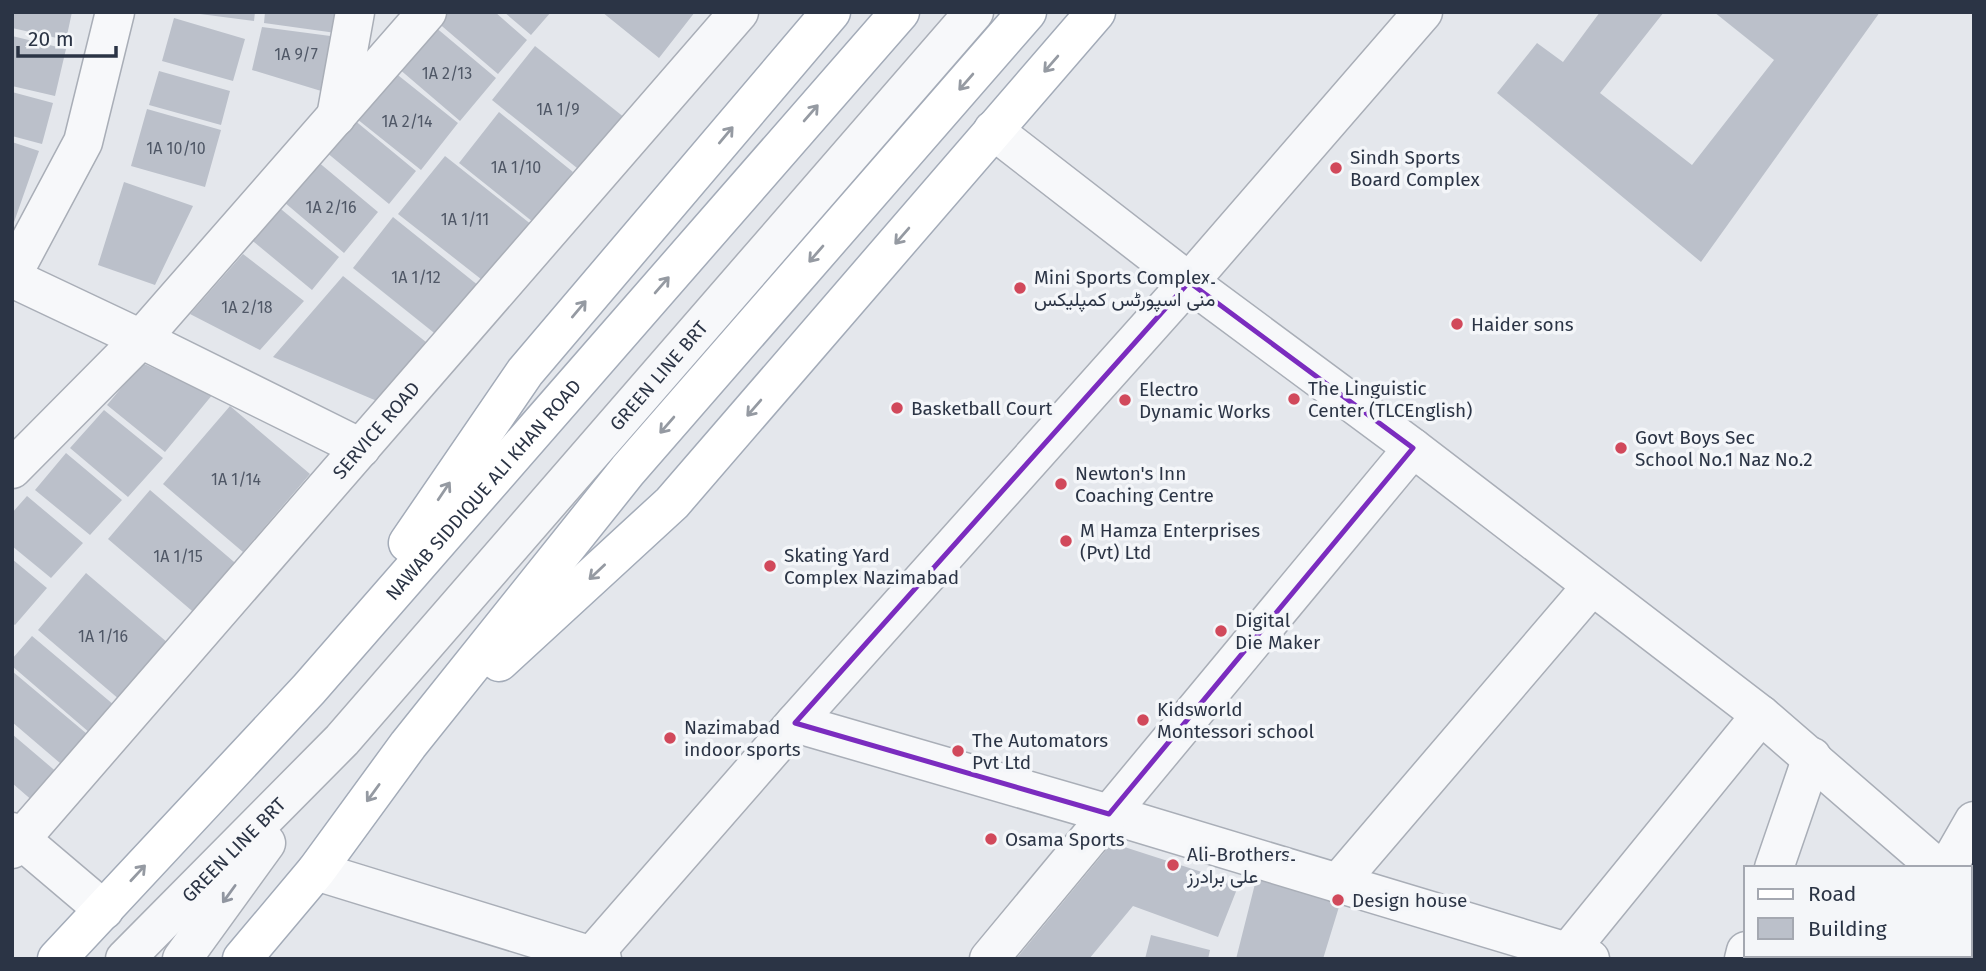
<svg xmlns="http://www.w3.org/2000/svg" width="1986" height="971" viewBox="0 0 1986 971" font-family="'Fira Sans',Vazirmatn,sans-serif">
<rect width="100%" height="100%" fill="#e4e7ec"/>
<!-- building -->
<path fill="#bbc0ca" d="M12 12H72L66 40 12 28Z
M200 12H255L254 21 200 14Z
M265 12H339L336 33 264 23Z
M443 12H495L527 40 498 74 436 21Z
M504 12H551L531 35Z
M602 12H695L659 58Z
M1600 12H1664L1600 93 1692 165 1774 60 1714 12H1880L1701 262 1497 93 1537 43 1563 62Z
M174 18 245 39 233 81 162 61Z
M434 26 496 78 460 121 398 68Z
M262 27 338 37 331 94 252 70Z
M12 36 66 49 55 96 12 86Z
M535 46 625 118 582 172 492 100Z
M159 71 230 91 221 125 149 105Z
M394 72 458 123 421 170 357 119Z
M12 92 53 103 42 144 12 136Z
M147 109 221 130 205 187 131 166Z
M499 112 573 172 533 222 459 163Z
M353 119 416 171 389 204 326 152Z
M12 142 39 151 13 225H12Z
M445 156 532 225 486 283 398 214Z
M317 161 378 212 344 253 284 202Z
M124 182 193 206 155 285 98 265Z
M276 205 339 257 312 290 248 237Z
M393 217 479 286 438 336 353 268Z
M243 254 304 301 260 350 190 314Z
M343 276 431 346 384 404 273 357Z
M142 363 213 394 165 452 107 405Z
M230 406 310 474 243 552 163 484Z
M104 410 163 458 128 497 70 448Z
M66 453 122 500 90 535 35 490Z
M150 490 247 573 205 622 108 539Z
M27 496 83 543 51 578 12 546V513Z
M12 559 47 588 15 625 12 623Z
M86 573 168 643 120 700 38 630Z
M32 636 114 705 90 733 12 666V659Z
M12 671 93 739 67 769 12 722Z
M12 734 59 774 34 802 12 783Z
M1112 843 1239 884 1218 937 1133 906 1089 959H1016Z
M1258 872 1342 897 1323 959H1236Z
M1151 935 1210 950 1208 959H1145Z"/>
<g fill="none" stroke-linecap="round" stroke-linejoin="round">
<defs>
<g id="minor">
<path d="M336 117 355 12"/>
<path d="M993 130 1189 282 1413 448 1761 715 1938 868"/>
<path d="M12 275 83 142 115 12"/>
<path d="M12 278 141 339 361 448"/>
<path d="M12 469 141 339 427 12"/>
<path d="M795 723 1109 814 1590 959"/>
<path d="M12 832 104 910"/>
<path id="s1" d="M12 849 739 12"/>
<path d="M1774 868 1812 757"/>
<path d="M1947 868 1974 821"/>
<path d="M316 871 602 959"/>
<path d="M1338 883 1592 586"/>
<path d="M1970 933 1974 941"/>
<path d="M1568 952 1761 715"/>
<path id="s2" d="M125 959 342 740 974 12"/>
<path d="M182 959 266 843"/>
<path d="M589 959 795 723 1189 282 1423 12"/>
<path d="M989 959 1413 448"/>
<path d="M1744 959 1746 951"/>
</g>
<g id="major">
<path d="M408 543 525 372 831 12"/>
<path d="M499 662 672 503 1096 12"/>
<path id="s3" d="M57 959 309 689 900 12"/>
<path d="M242 959 316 871 408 745 628 470 1027 12"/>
</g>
</defs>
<!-- minor casing -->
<use href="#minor" stroke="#a9aeb7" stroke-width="41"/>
<!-- major casing -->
<use href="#major" stroke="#a3abb8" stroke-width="41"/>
<!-- minor -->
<use href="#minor" stroke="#f7f8fa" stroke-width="38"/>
<!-- major -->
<use href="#major" stroke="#fff" stroke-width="38"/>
</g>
<!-- one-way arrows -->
<defs><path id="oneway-shaft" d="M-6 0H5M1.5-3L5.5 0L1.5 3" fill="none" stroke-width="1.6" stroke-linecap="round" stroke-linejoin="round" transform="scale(1.75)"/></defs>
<g stroke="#959aa2">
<use href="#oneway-shaft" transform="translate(1051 64) rotate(131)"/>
<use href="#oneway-shaft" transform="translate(966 82) rotate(131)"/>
<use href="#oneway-shaft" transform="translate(811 113) rotate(-49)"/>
<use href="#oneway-shaft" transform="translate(726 135) rotate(-50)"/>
<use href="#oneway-shaft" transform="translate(902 236) rotate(131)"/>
<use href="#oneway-shaft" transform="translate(816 254) rotate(131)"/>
<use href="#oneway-shaft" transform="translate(662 285) rotate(-49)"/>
<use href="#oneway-shaft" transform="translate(579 309) rotate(-50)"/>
<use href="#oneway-shaft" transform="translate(754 408) rotate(131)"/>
<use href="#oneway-shaft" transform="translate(667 425) rotate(131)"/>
<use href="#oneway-shaft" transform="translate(444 491) rotate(-56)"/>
<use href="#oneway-shaft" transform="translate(597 572) rotate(137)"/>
<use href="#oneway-shaft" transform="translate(373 793) rotate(126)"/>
<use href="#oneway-shaft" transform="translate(138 873) rotate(-47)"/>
</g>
<use stroke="#9196a0" href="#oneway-shaft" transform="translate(229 894) rotate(126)"/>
<!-- marked area -->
<path fill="none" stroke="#7b2cbf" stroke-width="5" stroke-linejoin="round" d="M1189 282 1413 448 1109 814 795 723Z"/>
<!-- markers -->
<g fill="#d1495b" stroke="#f4f6f9" stroke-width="2.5">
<circle cx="1336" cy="168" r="7"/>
<circle cx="1020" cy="288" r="7"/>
<circle cx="1457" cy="324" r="7"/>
<circle cx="1294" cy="399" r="7"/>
<circle cx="1125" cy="400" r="7"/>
<circle cx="897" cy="408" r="7"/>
<circle cx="1621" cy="448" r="7"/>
<circle cx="1061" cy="484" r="7"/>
<circle cx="1066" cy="541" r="7"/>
<circle cx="770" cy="566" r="7"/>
<circle cx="1221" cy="631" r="7"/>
<circle cx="1143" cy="720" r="7"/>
<circle cx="670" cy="738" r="7"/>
<circle cx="958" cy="751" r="7"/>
<circle cx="991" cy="839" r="7"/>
<circle cx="1173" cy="865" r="7"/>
<circle cx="1338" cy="900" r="7"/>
</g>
<g text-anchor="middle" stroke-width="7" stroke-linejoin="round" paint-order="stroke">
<!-- number labels -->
<g font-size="16" fill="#4f5766">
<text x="296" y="60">1A 9/7</text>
<text x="447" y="79">1A 2/13</text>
<text x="558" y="115">1A 1/9</text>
<text x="407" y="127">1A 2/14</text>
<text x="176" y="154">1A 10/10</text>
<text x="516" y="173">1A 1/10</text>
<text x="331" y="213">1A 2/16</text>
<text x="465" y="225">1A 1/11</text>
<text x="416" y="283">1A 1/12</text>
<text x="247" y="313">1A 2/18</text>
<text x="236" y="485">1A 1/14</text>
<text x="178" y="562">1A 1/15</text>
<text x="103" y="642">1A 1/16</text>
</g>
<!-- poi labels -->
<g font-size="19" fill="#2b3445" stroke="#f4f6f9" text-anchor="start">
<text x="1350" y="164">Sindh Sports<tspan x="1350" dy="22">Board Complex</tspan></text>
<text x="1034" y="284">Mini Sports Complex۔<tspan x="1034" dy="22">منی اسپورٹس کمپلیکس</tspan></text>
<text x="1471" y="331">Haider sons</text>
<text x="1308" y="395">The Linguistic<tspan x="1308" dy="22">Center (TLCEnglish)</tspan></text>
<text x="1139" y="396">Electro<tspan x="1139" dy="22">Dynamic Works</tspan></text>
<text x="911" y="415">Basketball Court</text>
<text x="1635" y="444">Govt Boys Sec<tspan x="1635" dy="22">School No.1 Naz No.2</tspan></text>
<text x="1075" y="480">Newton's Inn<tspan x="1075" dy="22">Coaching Centre</tspan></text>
<text x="1080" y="537">M Hamza Enterprises<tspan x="1080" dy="22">(Pvt) Ltd</tspan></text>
<text x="784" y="562">Skating Yard<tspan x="784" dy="22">Complex Nazimabad</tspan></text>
<text x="1235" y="627">Digital<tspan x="1235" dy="22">Die Maker</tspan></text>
<text x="1157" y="716">Kidsworld<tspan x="1157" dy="22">Montessori school</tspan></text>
<text x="684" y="734">Nazimabad<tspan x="684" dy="22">indoor sports</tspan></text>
<text x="972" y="747">The Automators<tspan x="972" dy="22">Pvt Ltd</tspan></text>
<text x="1005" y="846">Osama Sports</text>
<text x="1187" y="861">Ali-Brothers۔<tspan x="1187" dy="22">علی برادرز</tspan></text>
<text x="1352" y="907">Design house</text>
</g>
<!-- street labels -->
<g font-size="19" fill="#2b3445" stroke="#f4f6f9">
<text dy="7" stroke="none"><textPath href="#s2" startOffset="791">GREEN LINE BRT</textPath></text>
<text dy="7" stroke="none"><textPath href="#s1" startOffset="555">SERVICE ROAD</textPath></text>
<text dy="7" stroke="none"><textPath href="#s3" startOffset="634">NAWAB SIDDIQUE ALI KHAN ROAD</textPath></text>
<text dy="7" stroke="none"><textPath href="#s2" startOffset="154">GREEN LINE BRT</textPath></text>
</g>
</g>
<!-- border -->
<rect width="1986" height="971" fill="none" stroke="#2b3445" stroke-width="28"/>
<!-- legend -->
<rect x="1744" y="866" width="228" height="91" fill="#f4f6f9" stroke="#a4a8b1" stroke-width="2"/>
<rect x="1758" y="889" width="35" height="10" fill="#ffffff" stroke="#a4a8b1" stroke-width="2"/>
<text x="1808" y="901" font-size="21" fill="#2b3445">Road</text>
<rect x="1758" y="918" width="35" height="21" fill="#bbc0ca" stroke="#a4a8b1" stroke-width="2"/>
<text x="1808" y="936" font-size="21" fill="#2b3445">Building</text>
<!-- scale -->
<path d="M18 46v10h98v-10" fill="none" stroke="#2b3445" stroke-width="3.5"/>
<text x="28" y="46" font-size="21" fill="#2b3445" stroke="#f4f6f9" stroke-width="5" paint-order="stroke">20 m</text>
</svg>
